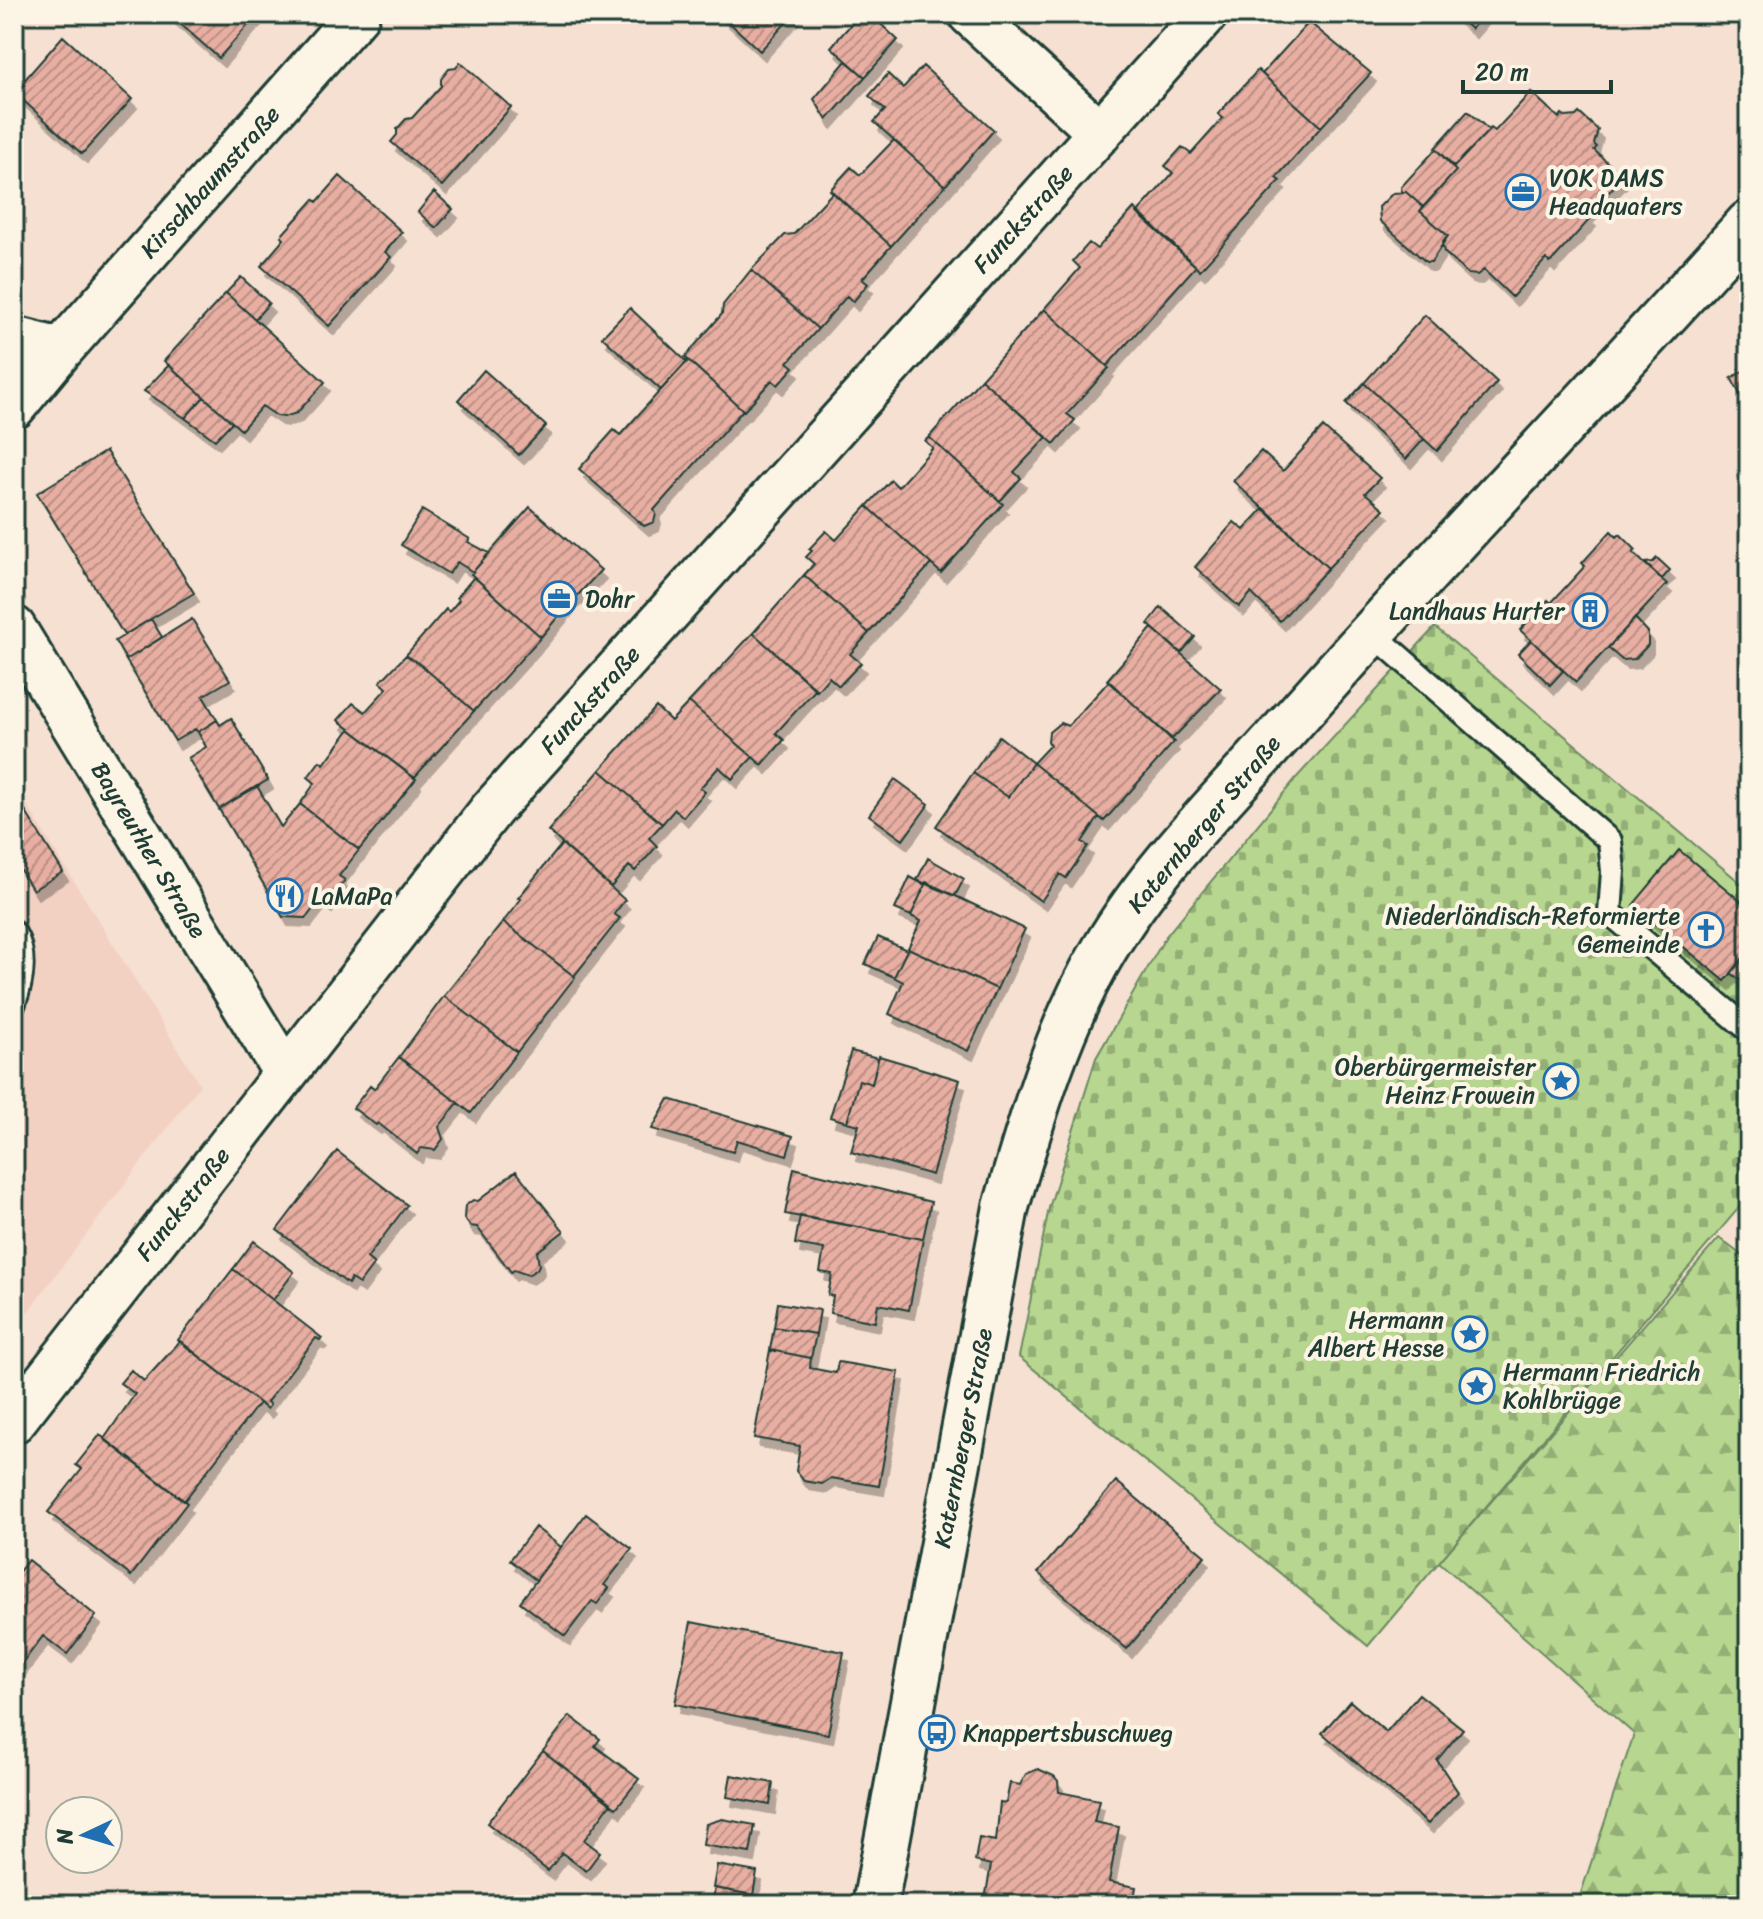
<svg xmlns="http://www.w3.org/2000/svg" width="1763" height="1919" viewBox="0 0 1763 1919" font-family="Sriracha,sans-serif">
<defs>
<pattern id="forest-firs" width="22" height="20" patternUnits="userSpaceOnUse" patternTransform="scale(2)"><rect width="22" height="20" fill="#b7d68f"/><path d="M5 1l3.5 6h-7zM16 11l3.5 6h-7z" fill="#94af76"/></pattern>
<pattern id="cemetery-stones" width="16" height="16" patternUnits="userSpaceOnUse" patternTransform="scale(2)"><rect width="16" height="16" fill="#b7d68f"/><path d="M2 7V4a2 2 0 0 1 4 0v3zM10 15v-3a2 2 0 0 1 4 0v3z" fill="#94af76"/></pattern>
<pattern id="building-hatch" width="6" height="6" patternUnits="userSpaceOnUse" patternTransform="scale(2)"><rect width="6" height="6" fill="#e8aea2"/><path d="M-1 1l2-2M0 6l6-6M5 7l2-2" fill="none" stroke="#bb8f85"/></pattern>
<filter id="shadow"><feDropShadow dx="5" dy="9" stdDeviation="0" flood-color="#0004"/></filter>
</defs>
<rect width="100%" height="100%" fill="#f6e0d1"/>
<filter id="ink" filterUnits="userSpaceOnUse"><feTurbulence type="fractalNoise" baseFrequency=".0125" numOctaves="2"/><feDisplacementMap in="SourceGraphic" scale="16" xChannelSelector="R" yChannelSelector="G"/><feConvolveMatrix kernelMatrix="1 2 1 2 8 2 1 2 1" color-interpolation-filters="sRGB"/></filter>
<g filter="url(#ink)">
<!-- built -->
<path fill="#f2d1c3" d="M14 784 200 1085 14 1330Z"/>
<!-- forest -->
<path fill="url(#forest-firs)" stroke="#6b8a62" stroke-width="2" d="M1719 1238 1749 1261V1905H1577L1634 1734 1439 1562Z"/>
<!-- cemetery -->
<path fill="url(#cemetery-stones)" stroke="#6b8a62" stroke-width="2" d="M1435 627 1749 890V1196L1368 1646 1019 1357 1049 1208 1096 1058 1166 936 1297 777Z"/>
<!-- building -->
<path fill="url(#building-hatch)" stroke="#1f3d34" stroke-width="2" filter="url(#shadow)" d="M169 14H258L219 58Z
M720 14H794L760 51Z
M860 14H870L898 40 865 77 831 47Z
M1454 14H1484L1471 29Z
M1309 22 1371 73 1321 127 1262 74Z
M63 36 132 99 82 154 14 92Z
M846 61 865 77 827 120 814 99Z
M460 62 511 107 442 186 391 142 397 135V129L406 119 412 118 441 86V79L449 69 456 68Z
M923 66 994 130 945 186 874 122 885 110 869 96 888 74 903 88Z
M1258 70 1321 127 1276 178 1280 181 1200 270 1137 213 1173 173 1165 166 1182 147 1191 154 1223 118 1218 114Z
M1531 92 1559 118 1562 114 1566 117 1576 116 1579 113 1598 130 1594 144 1597 147 1594 150 1623 177 1587 215 1591 218 1550 263 1546 259 1512 297 1484 270 1477 275 1468 274 1444 252 1442 243 1448 236 1420 211 1456 171 1453 168 1454 167 1491 128 1495 131Z
M1468 111 1489 130 1454 167 1435 148Z
M894 140 945 186 891 246 830 190 851 167 860 175Z
M1436 149 1456 171 1423 207 1406 192H1402L1401 187Z
M340 176 402 232 385 252 391 257 329 326 261 266 284 239 281 236 314 199 317 202Z
M434 192 453 209 436 228 418 212Z
M833 192 891 246 862 279 868 284 853 302 847 296 818 329 751 270 785 235 794 234Z
M1406 192 1423 207 1420 211 1448 236 1431 262H1426L1380 221 1379 207 1393 193Z
M1134 208 1196 266 1107 366 1044 309 1080 268 1073 261 1089 243 1097 249Z
M751 270 818 329 788 362 794 367 778 385 772 380 744 411 685 357 722 314 723 305Z
M241 277 269 303 255 319 226 293Z
M226 293 325 382 297 413 284 417 277 416 262 406 241 430 164 361Z
M630 308 687 362 661 390 602 337Z
M1044 309 1109 368 1067 414 1075 420 1054 444 981 379Z
M1425 315 1497 382 1437 451 1364 383Z
M688 360 743 410 654 510 656 514 654 522 644 526 579 469 614 430 620 435Z
M169 365 204 397 185 418 144 391Z
M1749 368V410L1731 378Z
M484 370 546 426 519 455 458 400Z
M981 379 1047 437 1014 472 1021 478 1000 501 929 437Z
M1364 383 1424 439 1406 459 1346 403Z
M204 397 232 422 215 440 185 418Z
M1323 427 1380 478 1365 493 1384 509 1328 568 1233 481 1261 451 1283 471Z
M929 437 1003 504 941 573 867 506 891 480 898 487 933 448 925 441Z
M106 451 194 593 124 635 37 493Z
M867 506 931 564 869 633 804 575 814 564 806 557 812 551 809 549 826 531 836 540Z
M530 507 601 570 577 596 576 595 541 637 471 574Z
M1264 508 1328 568 1280 621 1251 593 1239 607 1195 567 1234 522 1244 530Z
M422 510 470 539 468 542 489 553 473 572 457 562 449 574 401 545Z
M1611 531 1617 537 1620 534 1636 550 1633 553 1667 584 1576 682 1520 630 1548 600 1551 603 1585 566 1582 563Z
M1657 558 1670 570 1662 579 1645 563 1653 562Z
M804 575 869 633 850 654 861 663 839 686 829 677 817 691 753 633Z
M474 577 541 637 474 711 421 665 406 655 446 609 449 612 459 600 457 597Z
M1161 607 1195 637 1181 653 1148 624Z
M1635 618 1648 632V645L1635 659 1622 660 1608 648Z
M151 619 162 637 126 660 115 641Z
M192 619 230 680 203 696 217 720 198 732 195 729 175 741 126 660Z
M1152 628 1221 689 1172 739 1107 680Z
M753 633 816 689 776 733 784 740 762 765 689 702Z
M1531 640 1563 671 1550 685 1518 654Z
M406 655 421 665 474 711 414 778 338 720 353 703 365 712 387 688 380 682Z
M1109 681 1174 742 1104 821 1033 763 1050 745 1048 741 1049 732 1060 723 1068 726Z
M689 702 753 757 732 779 719 767 700 788 705 792 683 817 675 809 662 824 600 770 656 707 671 721Z
M231 718 268 780 219 809 188 758 206 747 198 732 217 720 220 725Z
M350 729 416 779 359 850 300 804 315 783 308 777 320 761 324 764Z
M999 736 1033 763 1008 797 973 773Z
M1033 763 1099 817 1082 842 1088 846 1066 878 1060 874 1041 901 936 826 973 773 1008 797Z
M600 770 662 824 649 838 657 846 635 871 629 866 611 887 548 831Z
M895 779 929 804 903 840 869 815Z
M257 786 281 827 300 804 359 850 339 876 345 880 327 904 321 899 306 918 283 917 219 809Z
M14 793 63 872 33 890 14 860Z
M562 844 625 900 614 914 620 918 574 976 503 922 521 899 518 898Z
M1679 850 1749 908V951L1725 981 1633 905Z
M928 858 964 879 955 896 917 880Z
M910 877 925 885 911 916 895 909Z
M926 882 1025 929 997 989 908 948 921 921 911 916Z
M503 922 575 977 517 1052 444 996Z
M878 937 907 950 894 977 865 964Z
M908 948 997 989 968 1051 889 1014 903 982 894 977Z
M1749 951V995L1740 988 1744 983 1731 973Z
M444 996 517 1052 471 1113 399 1057Z
M851 1051 878 1058 872 1084 859 1080 847 1122 830 1117Z
M879 1056 960 1080 932 1175 851 1152 859 1125 847 1122 859 1080 872 1084Z
M399 1057 458 1103 439 1127 443 1139 435 1150 421 1148 417 1154 378 1123 376 1125 353 1108 370 1086 374 1089Z
M669 1099 793 1136 787 1155 737 1140 733 1152 652 1129Z
M337 1151 407 1205 367 1258 374 1264 359 1284 351 1279 348 1284 277 1230Z
M794 1168 931 1202 923 1239 785 1214Z
M516 1171 564 1231 537 1252 539 1265 537 1269 528 1275 514 1270 511 1272 477 1227 470 1226 464 1218 465 1206 473 1200 478 1201Z
M800 1216 923 1239 909 1310 878 1304 875 1322 830 1313 833 1296 828 1295 832 1274 820 1272 824 1249 795 1244Z
M254 1241 294 1272 273 1300 233 1269Z
M233 1269 322 1338 320 1340 316 1338 267 1402 270 1405 267 1409 178 1340Z
M778 1303 820 1310 816 1334 774 1327Z
M774 1327 816 1334 811 1358 770 1350Z
M180 1341 259 1403 184 1501 104 1439 135 1394 120 1383 131 1370 144 1381Z
M770 1350 811 1358 810 1368 836 1373 838 1362 899 1372 879 1486 831 1478 822 1484 804 1481 796 1471 800 1446 754 1438Z
M100 1435 187 1503 131 1576 48 1512 82 1469 76 1465Z
M1116 1481 1205 1556 1127 1649 1038 1573Z
M586 1514 632 1549 604 1585 609 1588 597 1604 592 1601 565 1636 520 1602Z
M535 1527 561 1547 536 1580 510 1560Z
M28 1560 96 1616 67 1654 43 1636 15 1673 14 1578Z
M691 1622 844 1652 828 1734 675 1704Z
M1419 1694 1463 1729 1437 1760 1458 1792 1428 1824 1322 1733 1350 1701 1386 1732Z
M570 1716 600 1739 595 1746 639 1779 616 1808 543 1751Z
M543 1751 611 1803 584 1840 600 1852 586 1871 562 1853 548 1871 487 1823Z
M1038 1769 1054 1776 1058 1781 1059 1792 1099 1800 1094 1822 1119 1827 1109 1882 1136 1887 1133 1905H984L991 1865 975 1861 979 1838 996 1841 1000 1802 1006 1803 1010 1783 1020 1785 1026 1774Z
M731 1775 773 1783 770 1805 727 1797Z
M722 1819 755 1825 750 1853 703 1845 706 1824Z
M717 1865 757 1872 753 1895 713 1888Z
M715 1888 797 1903V1905H712Z"/>
<g fill="none" stroke-linecap="round" stroke-linejoin="round">
<defs>
<path id="lane" d="M1371 632 1610 841 1613 871 1610 913 1749 1030
M14 933C26 954 22 981 14 1003"/>
<path id="street" d="M970 14 1100 133
M14 338 61 350
M14 407 61 350 358 14
M14 628 285 1073
M14 1421 492 809 1206 14"/>
<path id="secondary" d="M875 1905 1006 1207C1032 1118 1057 1029 1104 950 1154 865 1230 792 1295 718 1444 550 1599 390 1749 223"/>
</defs>
<!-- lane casing -->
<use href="#lane" stroke="#1f3d34" stroke-width="28"/>
<!-- street casing -->
<use href="#street" stroke="#1f3d34" stroke-width="48"/>
<!-- secondary casing -->
<use href="#secondary" stroke="#1f3d34" stroke-width="50"/>
<!-- lane -->
<use href="#lane" stroke="#fcf5e5" stroke-width="22"/>
<!-- street -->
<use href="#street" stroke="#fcf5e5" stroke-width="42"/>
<!-- secondary -->
<use href="#secondary" stroke="#fcf5e5" stroke-width="44"/>
</g>
</g>
<!-- icons -->
<defs>
<symbol id="office-ring" viewBox="-11 -11 22 22"><circle r="9.5" fill="#fcf5e5" stroke="#1f6fb2" stroke-width="1.5"/><path d="M-6-3h4V-5.5h4V-3h4V5H-6ZM-1-4.5V-3h2v-1.5ZM-6 0V1H6V0Z" fill="#1f6fb2"/></symbol>
<symbol id="building-ring" viewBox="-11 -11 22 22"><circle r="9.5" fill="#fcf5e5" stroke="#1f6fb2" stroke-width="1.5"/><path d="M-4-6H4V6H1V3H-1V6H-4ZM-2.5-4.3h1.7v1.8h-1.7ZM.8-4.3h1.7v1.8H.8ZM-2.5-1h1.7V.8h-1.7ZM.8-1h1.7V.8H.8Z" fill="#1f6fb2"/></symbol>
<symbol id="restaurant-ring" viewBox="-11 -11 22 22"><circle r="9.5" fill="#fcf5e5" stroke="#1f6fb2" stroke-width="1.5"/><path d="M-5-6h1v4h1v-4h1v4h1v-4h1v5L-1.5 .5V6h-2V.5L-5-1ZM5-6V6H3V1.5H1.5Q1.5-4 5-6Z" fill="#1f6fb2"/></symbol>
<symbol id="church-ring" viewBox="-11 -11 22 22"><circle r="9.5" fill="#fcf5e5" stroke="#1f6fb2" stroke-width="1.5"/><path d="M-1.2-6h2.4v3.5h3.3v2.4h-3.3V6h-2.4V-.1h-3.3v-2.4h3.3Z" fill="#1f6fb2"/></symbol>
<symbol id="sight-ring" viewBox="-11 -11 22 22"><circle r="9.5" fill="#fcf5e5" stroke="#1f6fb2" stroke-width="1.5"/><path d="M0-6L1.8-2.2L6-1.7L2.9 1.2L3.7 5.4L0 3.3L-3.7 5.4L-2.9 1.2L-6-1.7L-1.8-2.2Z" fill="#1f6fb2"/></symbol>
<symbol id="bus-ring" viewBox="-11 -11 22 22"><circle r="9.5" fill="#fcf5e5" stroke="#1f6fb2" stroke-width="1.5"/><path d="M-5-6H5V4H4V6H2V4H-2V6H-4V4H-5ZM-3.5-4V0h7V-4ZM-3.5 1.2v1.5H-2V1.2ZM2 1.2v1.5H3.5V1.2Z" fill="#1f6fb2"/></symbol>
</defs>
<g fill-rule="evenodd">
<use href="#office-ring" x="1503" y="172" width="40" height="40"/>
<use href="#office-ring" x="539" y="579" width="40" height="40"/>
<use href="#building-ring" x="1570" y="591" width="40" height="40"/>
<use href="#restaurant-ring" x="265" y="876" width="40" height="40"/>
<use href="#church-ring" x="1686" y="910" width="40" height="40"/>
<use href="#sight-ring" x="1541" y="1061" width="40" height="40"/>
<use href="#sight-ring" x="1450" y="1314" width="40" height="40"/>
<use href="#sight-ring" x="1457" y="1366" width="40" height="40"/>
<use href="#bus-ring" x="917" y="1713" width="40" height="40"/>
</g>
<g text-anchor="middle" stroke-width="8" stroke-linejoin="round" paint-order="stroke">
<!-- poi labels -->
<g font-size="24" fill="#1f3d34" stroke="#fcf5e5" text-anchor="start">
<text x="1549" y="186">VOK DAMS<tspan x="1549" dy="28">Headquaters</tspan></text>
<text x="585" y="607">Dohr</text>
<text x="1564" y="619" text-anchor="end">Landhaus Hurter</text>
<text x="311" y="904">LaMaPa</text>
<text x="1680" y="924" text-anchor="end">Niederländisch-Reformierte<tspan x="1680" dy="28">Gemeinde</tspan></text>
<text x="1535" y="1075" text-anchor="end">Oberbürgermeister<tspan x="1535" dy="28">Heinz Frowein</tspan></text>
<text x="1444" y="1328" text-anchor="end">Hermann<tspan x="1444" dy="28">Albert Hesse</tspan></text>
<text x="1503" y="1380">Hermann Friedrich<tspan x="1503" dy="28">Kohlbrügge</tspan></text>
<text x="963" y="1741">Knappertsbuschweg</text>
</g>
<!-- street labels -->
<g font-size="24" fill="#1f3d34" stroke="#fcf5e5">
<text transform="translate(210 182) rotate(-48)" y="8">Kirschbaumstraße</text>
<text transform="translate(1023 219) rotate(-48)" y="8">Funckstraße</text>
<text transform="translate(590 700) rotate(-48)" y="8">Funckstraße</text>
<text transform="translate(1204 824) rotate(-50)" y="8">Katernberger Straße</text>
<text transform="translate(149 850) rotate(59)" y="8">Bayreuther Straße</text>
<text transform="translate(183 1204) rotate(-52)" y="8">Funckstraße</text>
<text transform="translate(963 1438) rotate(-79)" y="8">Katernberger Straße</text>
</g>
</g>
<!-- margin -->
<rect width="1763" height="1919" fill="none" stroke="#fcf5e5" stroke-width="48"/>
<rect x="24" y="24" width="1715" height="1871" fill="none" stroke="#1f3d34" stroke-width="3" filter="url(#ink)"/>
<!-- north arrow -->
<g transform="translate(84 1835) rotate(266)"><circle r="38" fill="#fcf5e5" stroke="#a4ab9e" stroke-width="2"/>
<path d="M0-6L14 30L0 20L-14 30Z" fill="#1f6fb2"/>
<text y="-12" font-size="22" font-weight="bold" text-anchor="middle" fill="#1f3d34">N</text>
</g>
<!-- scale -->
<path d="M1463 80v12h148v-12" fill="none" stroke="#1f3d34" stroke-width="4"/>
<text x="1475" y="80" font-size="24" fill="#1f3d34" stroke="#fcf5e5" stroke-width="6" paint-order="stroke">20 m</text>
</svg>
